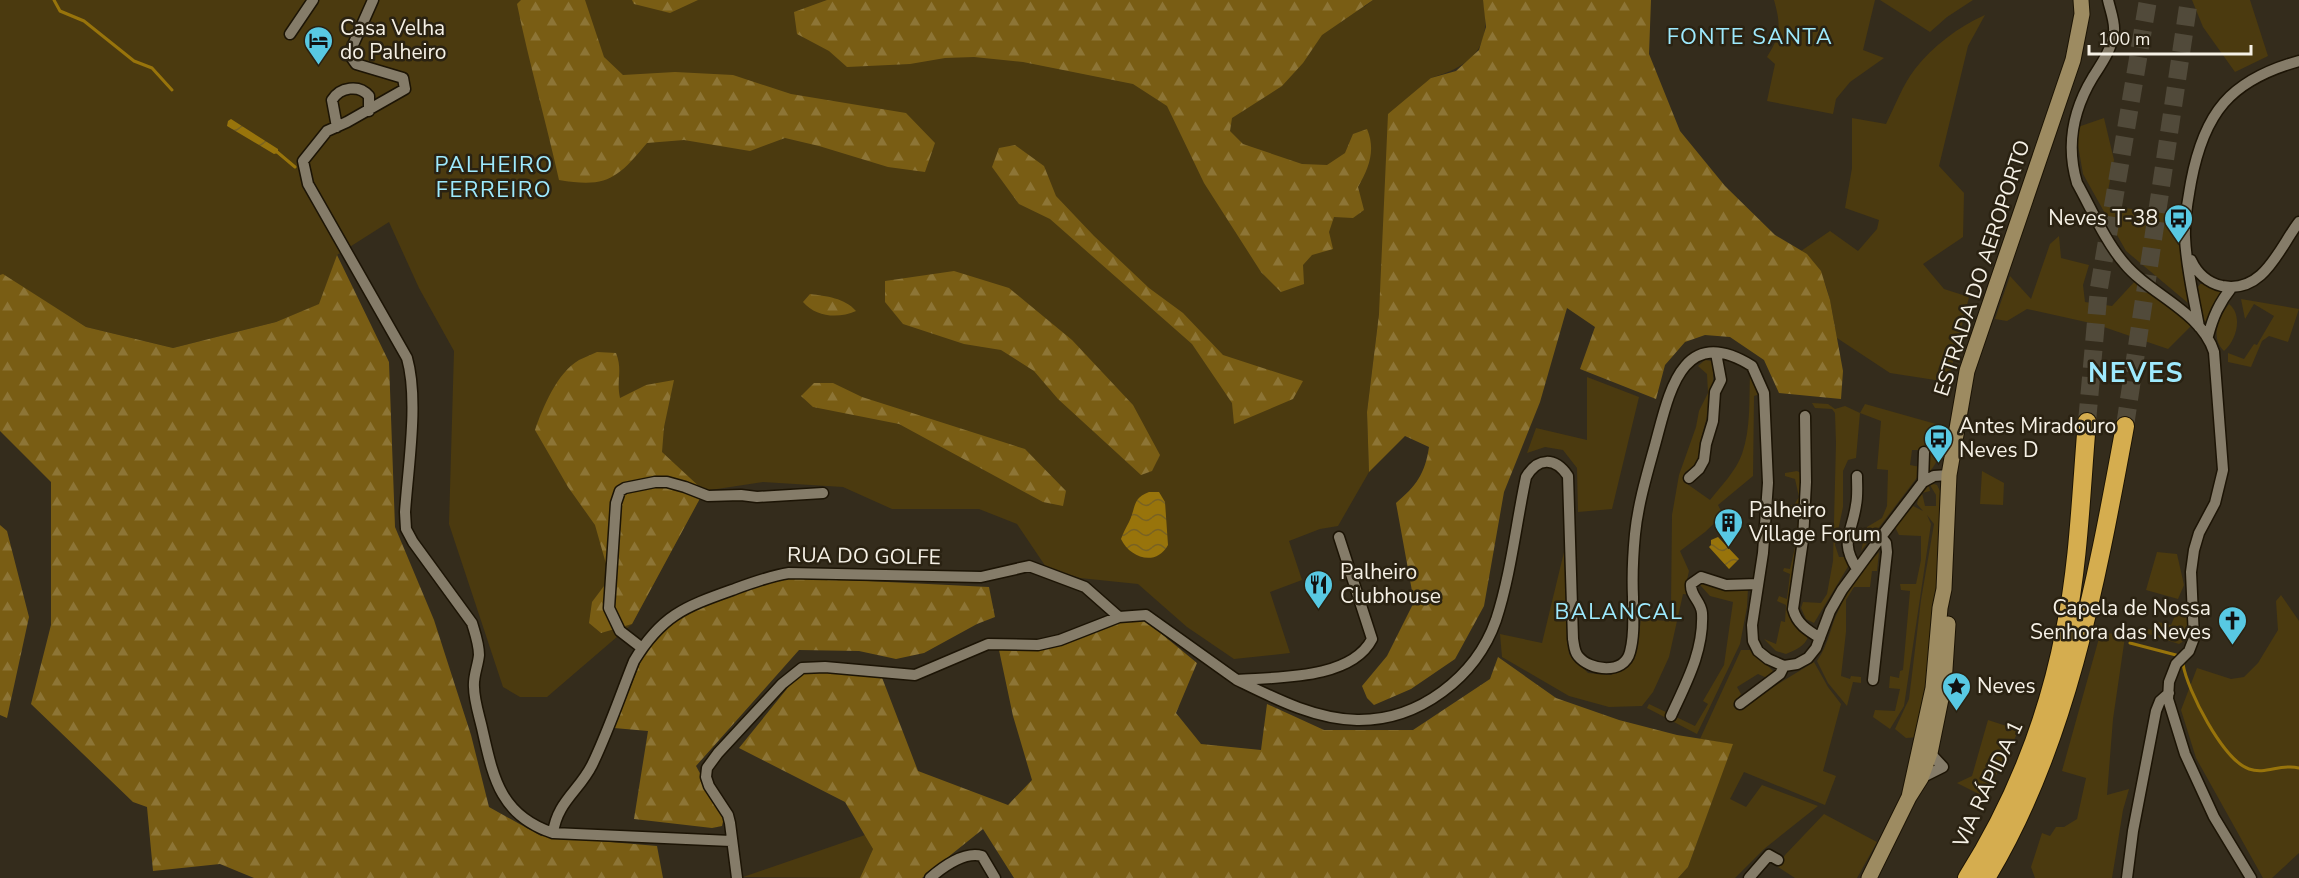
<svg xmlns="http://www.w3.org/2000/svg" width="2299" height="878" viewBox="0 0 2299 878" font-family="'Nunito Sans',sans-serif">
<defs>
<pattern id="forest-firs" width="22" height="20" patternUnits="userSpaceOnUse" patternTransform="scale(1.5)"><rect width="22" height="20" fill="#795d14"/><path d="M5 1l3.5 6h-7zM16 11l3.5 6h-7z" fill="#8d7536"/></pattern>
<pattern id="water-waves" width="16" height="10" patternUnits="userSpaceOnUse" patternTransform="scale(1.5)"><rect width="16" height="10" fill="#98740b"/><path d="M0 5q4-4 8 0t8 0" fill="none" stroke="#796222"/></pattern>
</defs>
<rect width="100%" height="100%" fill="#342c1c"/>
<!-- green -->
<path fill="#4b3a0f" d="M0 0H1362L1364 7 1373 0H1483C1492 47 1474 65 1431 78L1379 314 1367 412 1369 472 1338 526 1320 529 1289 541 1302 580 1270 592 1290 653 1234 659 1187 627 1138 584 1080 578 1046 567 1017 524 979 509H892L843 487 763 482 704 491 632 624 547 697H520L503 687 449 524 454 351 419 288 389 222 337 255 320 304 276 322 173 348 86 327 3 275H0Z
M1774 0H1875L1863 50 1884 58 1850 82 1836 99 1833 114 1767 101 1775 64 1767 57C1781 35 1781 25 1774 0Z
M1880 0H1973L1947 17 1930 32Z
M2192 0H2250L2268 56 2235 72 2203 27Z
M1985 15 1968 46 1939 166 1964 193 1963 237 1923 264 1944 289 1969 297 1948 382 1890 373 1837 338C1831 308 1829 269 1801 251L1830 231 1858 251 1877 229 1879 220 1845 208 1852 168V118L1886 124C1895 106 1903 84 1915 69 1933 46 1958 27 1985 15Z
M2104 118 2114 160 2105 206 2177 214 2188 303 2126 251 2083 174 2075 128Z
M2059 236 2061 258 2089 265 2083 285 2085 302 2112 306 2137 279 2191 326 2168 349 2095 324 2027 309 2007 321 1995 319 2010 276 2031 299 2050 244Z
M2200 284H2204L2222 291 2206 322 2203 319 2198 287Z
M2241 299 2299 309 2288 342 2269 336 2262 341 2251 367 2228 362V353L2244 359 2254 344 2257 345 2274 316 2254 304 2245 319Z
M2229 304C2243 315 2237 340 2224 351 2210 337 2218 318 2229 304Z
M1705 360 1712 361C1716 389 1709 409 1702 435 1700 443 1701 452 1699 459 1696 465 1691 469 1685 472L1683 481 1710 500C1721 486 1736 471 1742 454 1751 428 1749 400 1750 374L1760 394 1754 396 1753 476 1718 505 1723 515 1705 532 1680 551 1689 571 1687 580 1691 595 1683 594 1669 657 1653 692 1642 706 1609 707 1569 696 1502 657 1500 634 1542 643 1564 552 1569 654 1588 673 1611 675C1637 656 1637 650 1641 619L1668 621 1671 606 1672 515 1679 475 1696 427 1699 411 1708 393 1707 374 1698 366Z
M1587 377 1639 397 1612 509 1578 512 1577 468 1563 450 1545 447 1527 453 1536 428 1587 440Z
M1812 403 1828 404 1835 409 1845 406 1860 413 1865 404 1943 426C1941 441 1941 460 1930 471L1927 469 1925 450H1912L1910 465 1920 467 1919 475 1861 551 1867 527 1882 518 1887 506 1888 470 1877 469 1881 421 1860 413 1856 458 1848 460 1843 471V507L1835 545 1839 557H1846L1849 565 1814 623 1806 619 1801 608 1803 602 1821 603 1827 594 1833 561 1836 443 1835 413 1832 409 1815 408Z
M1797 471 1803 474 1793 598 1808 636C1806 646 1795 650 1786 654L1776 651 1764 639 1776 644 1781 621 1785 622 1786 605 1777 601 1779 596 1787 599 1790 574 1783 571 1784 568 1790 569 1796 543 1788 541 1789 537 1795 538 1799 515 1791 509 1786 508 1787 505H1794L1799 497 1795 479 1785 476V473Z
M1982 471 2004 483 2003 505 1980 504Z
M1934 484 1937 485 1940 491 1937 581 1932 652 1920 737 1906 738 1895 729 1909 699 1921 600 1934 524 1927 515 1931 524 1904 706 1890 729 1873 717 1875 710 1895 711 1900 689 1889 688 1890 676 1899 678 1900 671 1903 670 1910 591 1901 590 1900 584H1916L1921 560V536L1899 535 1895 527 1913 506 1923 511 1917 504C1919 495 1921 491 1929 486L1930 491 1922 493 1925 506H1936V495L1930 485Z
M1879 552 1877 571H1872L1870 587H1854L1846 600V632L1841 676 1850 679 1851 676 1861 677V683L1853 682 1847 706 1828 683 1817 661C1829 644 1830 627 1839 609 1849 587 1863 569 1879 552Z
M2157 552 2177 554 2184 585 2178 599 2146 590Z
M1701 579 1748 588 1747 607 1740 644 1697 734 1647 708 1649 704 1695 726 1708 704 1703 701 1724 665 1733 602 1710 596 1700 585Z
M2281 595 2299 621V853L2272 878H2263L2196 758 2181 710 2197 668 2231 679 2244 677 2258 663 2278 630 2276 601Z
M2177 611 2189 615 2190 622 2184 641 2179 644 2139 631 2140 627 2156 631 2158 622 2171 625Z
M2101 631 2125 637 2113 719 2107 795 2129 789 2123 810 2112 878H2035L2031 867 2042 833 2050 836 2056 827H2064L2077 819 2086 778 2062 771Z
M1741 650H1752L1773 671V674L1767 678 1758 674 1737 687 1741 694 1733 706 1740 710 1752 700 1814 662 1828 687 1841 704 1823 771 1836 776 1825 805 1744 772 1730 799 1746 807 1762 785 1818 806 1764 849 1735 878H1678L1688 867 1732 744 1700 739Z
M1988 720 2019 730 1985 797 1957 783 1972 776Z
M1824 814 1877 842 1857 878H1795L1778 867 1785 855Z
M865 835 873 849 860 878 743 877Z"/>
<!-- forest -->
<path fill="url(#forest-firs)" d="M521 0H585L604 57 623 75 675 72 733 75 791 94 906 113 935 143 925 172 888 167 819 146 785 138 750 151 684 140 647 143C617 179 607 188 559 180 546 121 529 63 517 4Z
M632 0H698L670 13 634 4Z
M827 0H1373L1322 35 1303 63 1282 86 1232 118 1230 131 1243 144 1302 164 1327 165 1345 153 1353 134 1367 129C1376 150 1369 168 1358 187L1364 210 1353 218 1334 217 1329 232 1333 249 1312 255 1303 265 1304 284 1281 292 1261 272 1204 183 1167 106 1133 84 1023 62 974 57 945 58 910 64 847 67 829 51 797 34 794 12Z
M1483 0H1651L1649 54 1680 131 1725 186 1775 235 1807 254 1821 271 1830 300 1843 371 1841 399 1779 393 1764 360 1730 337 1705 335 1685 342 1665 365 1656 399 1580 369 1595 327 1567 308 1540 402 1504 492 1484 606 1455 659 1411 689 1374 705 1367 698 1362 686 1387 656 1414 602 1396 503C1416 486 1425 474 1429 447L1405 436 1369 472 1367 412 1379 314 1388 114 1431 78 1456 71 1479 50 1486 27Z
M1015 145 1044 166 1056 196 1094 236 1149 288 1183 313 1223 355 1303 381 1293 399 1234 424 1232 403 1192 344 1050 219 1019 204 992 167 999 148Z
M337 255 389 362 395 527 434 620 471 735 489 807 541 836 657 846 663 878H254L220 864 153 871 147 807 133 802 31 704 51 625V482L0 431V275L3 274 86 327 173 348 276 322 319 304Z
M954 271 1009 288 1072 340 1133 405 1160 455 1152 471 1141 475 1058 399 1034 371 1001 350 964 344 903 324 885 302V281Z
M810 294C826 296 845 298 856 311 838 319 816 317 803 302Z
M597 352 616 353C623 371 616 380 620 398L646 385 674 380 664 427 662 452 704 491 632 624 601 633 589 623 592 602 610 578 595 525 568 487 535 430C543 407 557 373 579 360 585 357 591 355 597 352Z
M814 383H833L862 397 1025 449 1066 491 1063 506 1043 502 899 424 813 407 801 396Z
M0 525 7 531 29 617 7 718 0 715Z
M786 577 989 587 995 617 977 624 924 653 896 659 859 651 799 650 696 766 724 817 722 826 712 828 634 819 648 731 614 728 644 653 683 613Z
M1141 617 1197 663 1176 713 1201 744 1261 750 1267 704 1324 730H1413L1490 679 1498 657 1556 698 1619 720 1677 735 1733 744 1688 867 1678 878H1014L983 829 922 878H860L873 849 845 802 739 748 803 669 881 675 918 771 1008 805 1032 780 1013 716 999 650 1036 651 1055 647 1115 620Z"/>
<!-- water -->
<path fill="url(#water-waves)" d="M231 119 278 149V153L274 154 227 126 228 121Z
M1149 492H1159L1165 502 1168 545C1156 567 1130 558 1121 539 1123 533 1126 528 1129 522 1136 508 1132 498 1149 492Z
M1718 537 1739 559 1729 569 1709 547 1711 545V540Z"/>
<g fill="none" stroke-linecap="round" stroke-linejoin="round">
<!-- stream -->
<path stroke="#98740b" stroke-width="3" d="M54 0 60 11 84 21 134 61 152 68 172 90
M276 151 295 167
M2130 643 2176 655
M2183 664C2187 690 2223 760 2249 769 2266 775 2281 763 2299 768"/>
<!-- highway-tunnel -->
<path stroke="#514a3a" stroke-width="18" stroke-dasharray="18 9" stroke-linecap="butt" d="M2087 422 2099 288 2148 0
M2125 426 2189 0"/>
<defs>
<path id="street" d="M373 0 349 54 356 64 403 78 405 89 347 122 327 131 303 161 308 184 407 358C419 400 408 467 405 512L406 529 413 542 472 623C475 633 479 644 479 655 478 666 473 676 474 687 474 700 479 715 482 728 493 776 499 815 553 833L731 841
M2108 0C2110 9 2115 22 2114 31 2112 49 2102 63 2093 77 2073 110 2066 146 2077 183 2091 208 2105 241 2124 263 2149 294 2201 311 2214 352L2223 470 2215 503 2199 533 2194 550 2191 572 2194 638 2189 651 2176 664 2169 682 2168 699 2185 754 2214 817 2251 878
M290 34 313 0
M337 127 332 100C340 87 359 84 369 96V111
M2191 260C2197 273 2208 283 2222 286 2264 294 2279 248 2299 222
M2199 327C2194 298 2186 267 2185 237 2184 218 2188 200 2191 182 2204 113 2230 80 2299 61
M2208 336C2213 317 2219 303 2232 287
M1805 416 1806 482 1803 540 1793 609C1797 624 1807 630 1820 638
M1689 478 1699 469 1704 460 1706 444 1713 421 1715 392 1721 380 1716 353
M1923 482 1924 452
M1857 569C1839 541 1852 534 1856 505 1858 496 1857 486 1857 476
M642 648 620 631 609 608 616 503 620 491 625 488 655 482H667L685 487 708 496 741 495 757 497 823 493
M1237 680C1274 698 1314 719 1357 720 1419 721 1476 677 1496 620 1511 574 1516 524 1526 477 1538 457 1555 457 1568 476L1573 639C1574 644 1574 651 1578 656 1590 671 1624 675 1630 652 1635 634 1633 615 1633 597 1632 576 1633 555 1635 534 1638 504 1647 474 1655 445 1669 394 1681 322 1752 366L1764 393 1768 483 1763 553 1752 625 1753 641 1758 651 1768 659 1784 666 1797 664 1808 658 1816 648 1830 611 1842 590 1881 537 1923 482 1934 476 1949 475
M1873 680 1887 552 1886 543 1881 537
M1740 704 1780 674 1784 666
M1671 716C1686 683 1704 651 1702 613 1701 601 1690 596 1691 584L1701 577 1726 585 1757 584
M1921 778 1943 767 1930 753
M553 833C557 802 579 791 592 765 608 732 620 696 634 661 661 616 684 607 732 590 751 583 769 576 789 573L981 577 1029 566 1085 587 1119 617
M737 878 730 823 728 815 709 786 706 777 707 768 718 753 782 684 802 668 825 667 915 675 988 644 1038 645 1060 640 1119 617 1146 615 1237 680C1276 677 1351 680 1372 639L1339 537
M930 878C943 867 964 851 982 856L995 878
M1749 878 1769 855 1778 860
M2127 878 2133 831 2156 711 2160 701 2169 693"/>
<path id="secondary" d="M1909 797 1933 688 1940 608 1944 589 1949 475 1967 371 2073 60 2082 14 2081 0
M1869 878 1909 797 1921 778 1930 753 1944 684 1948 624"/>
<path id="highway" d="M1967 878C2015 802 2048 718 2065 630 2079 562 2081 491 2087 422
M1986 878C2067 745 2097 578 2125 426"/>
</defs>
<!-- street casing -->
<use href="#street" stroke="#1c1405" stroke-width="13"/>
<!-- secondary casing -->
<use href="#secondary" stroke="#1c1405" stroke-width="17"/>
<!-- highway casing -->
<use href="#highway" stroke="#1c1405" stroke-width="20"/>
<!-- street -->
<use href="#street" stroke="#857c69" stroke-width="10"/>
<!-- secondary -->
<use href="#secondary" stroke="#9d8b61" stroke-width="15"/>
<!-- highway -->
<use href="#highway" stroke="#d5ad4f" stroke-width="18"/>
</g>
<!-- icons -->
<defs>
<symbol id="hotel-pin" viewBox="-11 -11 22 30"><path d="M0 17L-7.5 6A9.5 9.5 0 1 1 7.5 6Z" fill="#58c9e3" stroke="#2a2212"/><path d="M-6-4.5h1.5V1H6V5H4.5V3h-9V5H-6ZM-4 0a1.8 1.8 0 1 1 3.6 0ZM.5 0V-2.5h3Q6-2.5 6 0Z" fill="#111"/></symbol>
<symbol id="bus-pin" viewBox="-11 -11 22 30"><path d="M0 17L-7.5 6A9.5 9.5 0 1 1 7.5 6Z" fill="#58c9e3" stroke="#2a2212"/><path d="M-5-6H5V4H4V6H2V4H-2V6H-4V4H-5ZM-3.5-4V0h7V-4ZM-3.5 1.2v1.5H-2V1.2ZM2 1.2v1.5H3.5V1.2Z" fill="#111"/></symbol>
<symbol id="building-pin" viewBox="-11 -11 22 30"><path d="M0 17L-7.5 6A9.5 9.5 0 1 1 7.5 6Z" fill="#58c9e3" stroke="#2a2212"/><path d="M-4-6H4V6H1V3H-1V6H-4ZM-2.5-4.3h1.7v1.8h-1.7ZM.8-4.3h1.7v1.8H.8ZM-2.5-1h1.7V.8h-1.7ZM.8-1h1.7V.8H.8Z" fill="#111"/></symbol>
<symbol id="restaurant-pin" viewBox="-11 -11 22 30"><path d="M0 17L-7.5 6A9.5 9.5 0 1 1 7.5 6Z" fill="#58c9e3" stroke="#2a2212"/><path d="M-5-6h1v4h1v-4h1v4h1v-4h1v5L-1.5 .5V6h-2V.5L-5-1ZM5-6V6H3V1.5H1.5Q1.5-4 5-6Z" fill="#111"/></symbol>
<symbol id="church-pin" viewBox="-11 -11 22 30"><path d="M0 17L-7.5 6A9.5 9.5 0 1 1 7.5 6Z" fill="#58c9e3" stroke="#2a2212"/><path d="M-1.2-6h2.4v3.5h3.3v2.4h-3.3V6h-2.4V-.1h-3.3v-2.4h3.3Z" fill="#111"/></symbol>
<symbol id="sight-pin" viewBox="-11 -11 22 30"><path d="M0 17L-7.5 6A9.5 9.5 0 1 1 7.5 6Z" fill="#58c9e3" stroke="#2a2212"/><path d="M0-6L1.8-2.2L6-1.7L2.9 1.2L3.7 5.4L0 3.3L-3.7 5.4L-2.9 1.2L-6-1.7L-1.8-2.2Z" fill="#111"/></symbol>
</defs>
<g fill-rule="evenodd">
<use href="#hotel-pin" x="302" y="24" width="33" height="45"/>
<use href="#bus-pin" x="2162" y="202" width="33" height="45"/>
<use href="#bus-pin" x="1922" y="422" width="33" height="45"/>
<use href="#building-pin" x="1712" y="506" width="33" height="45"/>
<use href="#restaurant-pin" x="1302" y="568" width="33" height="45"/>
<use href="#church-pin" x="2216" y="604" width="33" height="45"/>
<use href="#sight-pin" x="1940" y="670" width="33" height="45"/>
</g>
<g text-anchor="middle" stroke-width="5" stroke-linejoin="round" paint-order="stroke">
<!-- poi labels -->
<g font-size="21" fill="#f6f1e6" stroke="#2a2212" text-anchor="start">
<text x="340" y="35">Casa Velha<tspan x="340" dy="24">do Palheiro</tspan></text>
<text x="2158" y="225" text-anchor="end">Neves T-38</text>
<text x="1959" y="433">Antes Miradouro<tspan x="1959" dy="24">Neves D</tspan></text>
<text x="1749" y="517">Palheiro<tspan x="1749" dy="24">Village Forum</tspan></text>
<text x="1340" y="579">Palheiro<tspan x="1340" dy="24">Clubhouse</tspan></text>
<text x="2211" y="615" text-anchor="end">Capela de Nossa<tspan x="2211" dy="24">Senhora das Neves</tspan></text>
<text x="1977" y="693">Neves</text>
</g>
<!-- street labels -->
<g font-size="21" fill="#f6f1e6" stroke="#2a2212">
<text transform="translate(1982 268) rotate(-72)" y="7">ESTRADA DO AEROPORTO</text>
<text transform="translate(864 556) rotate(1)" y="7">RUA DO GOLFE</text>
<text transform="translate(1988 784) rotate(-65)" y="7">VIA RÁPIDA 1</text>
</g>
<!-- neighbourhood labels -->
<g font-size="22" letter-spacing="1.5" fill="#9eeafe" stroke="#2a2212">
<text x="1750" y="44">FONTE SANTA</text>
<text x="494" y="172">PALHEIRO<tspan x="494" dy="25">FERREIRO</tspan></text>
<text x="1619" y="619">BALANCAL</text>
</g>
<!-- district labels -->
<g font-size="27" font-weight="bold" letter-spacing="1.5" fill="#9eeafe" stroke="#2a2212">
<text x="2136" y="382">NEVES</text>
</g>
</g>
<!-- scale -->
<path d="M2089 45v9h162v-9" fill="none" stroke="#f6f1e6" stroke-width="3"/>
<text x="2098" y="45" font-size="18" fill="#f6f1e6" stroke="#2a2212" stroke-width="4.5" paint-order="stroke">100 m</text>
</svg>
